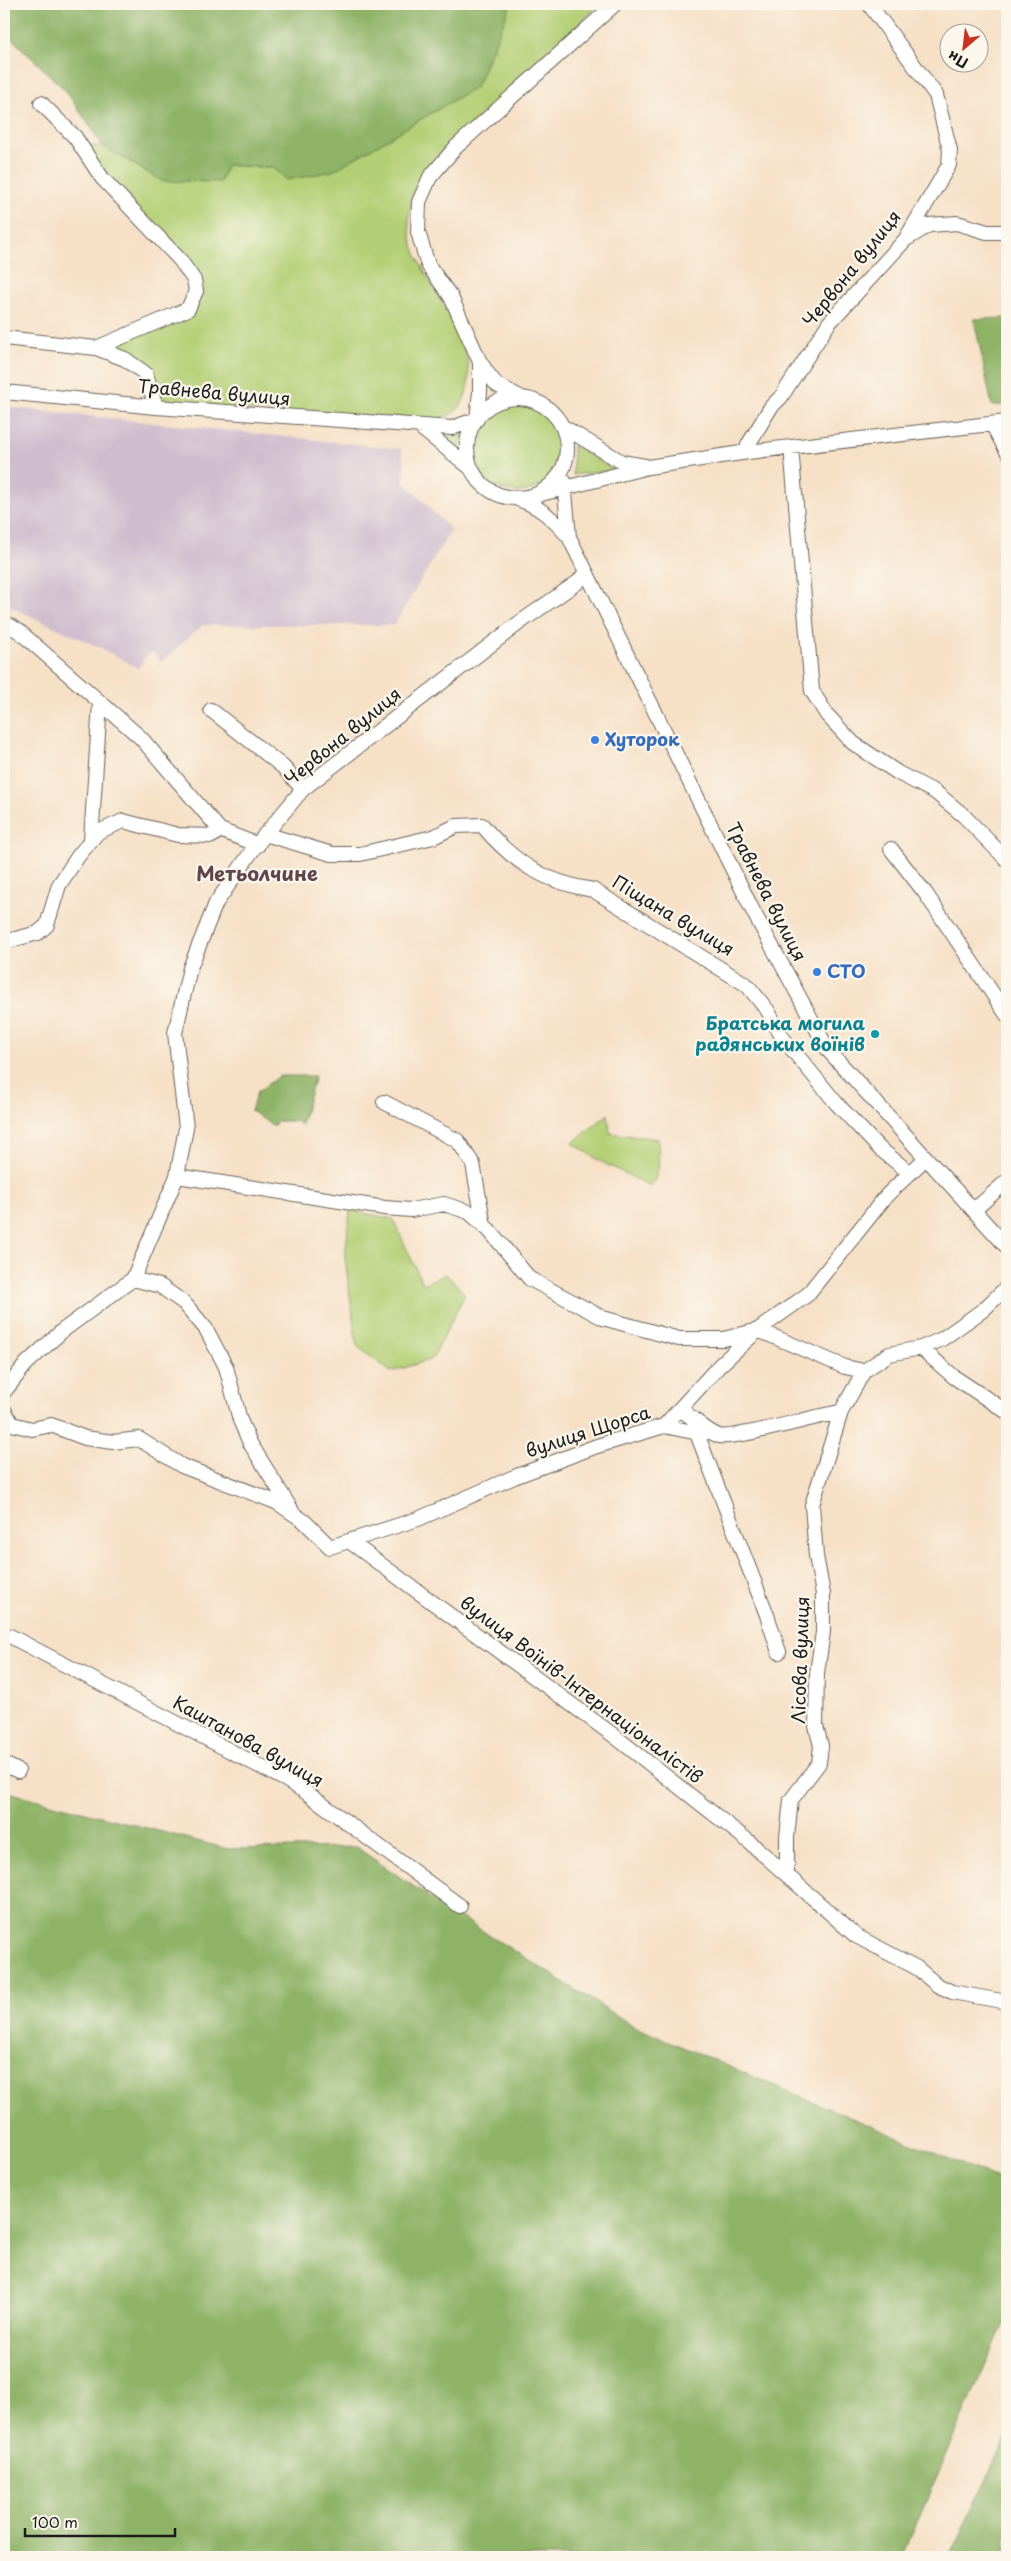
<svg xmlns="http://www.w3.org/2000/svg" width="1011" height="2561" viewBox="0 0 1011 2561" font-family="'Playpen Sans',sans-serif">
<rect width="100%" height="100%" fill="#fbf7ec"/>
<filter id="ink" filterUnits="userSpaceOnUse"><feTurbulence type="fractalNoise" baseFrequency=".02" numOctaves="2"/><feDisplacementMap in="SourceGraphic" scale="10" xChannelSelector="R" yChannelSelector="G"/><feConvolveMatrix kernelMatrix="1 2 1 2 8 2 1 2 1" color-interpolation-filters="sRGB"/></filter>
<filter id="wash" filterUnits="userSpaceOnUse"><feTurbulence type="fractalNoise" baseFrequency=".0096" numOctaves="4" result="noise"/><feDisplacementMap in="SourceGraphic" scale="20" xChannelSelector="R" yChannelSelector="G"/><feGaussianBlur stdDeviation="1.12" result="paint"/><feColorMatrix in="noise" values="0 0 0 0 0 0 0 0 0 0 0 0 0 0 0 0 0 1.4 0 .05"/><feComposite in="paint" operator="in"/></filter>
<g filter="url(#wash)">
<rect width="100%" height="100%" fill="#f6e0c6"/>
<!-- industrial -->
<path fill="#cfbdce" d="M4 407 401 449 405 469 403 481 451 530 394 625H203L161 662 153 652 146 656 138 668 101 648 4 604Z"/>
<!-- green -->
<path fill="#b3cf75" stroke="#687648" d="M511 4H600L442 152C424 172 407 198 409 226 414 284 488 338 464 399 458 415 444 419 428 419L169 406 159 397 134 359 107 344 188 316 202 296 203 288 198 276 114 185 84 146H103L162 181 227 165 274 168 476 87Z
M473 448a44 44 0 1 1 88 0a44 44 0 1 1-88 0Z
M463 429 461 449 443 436Z
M573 445 614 470 573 475Z
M608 1114 610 1133 658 1139C658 1155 662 1174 650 1186L598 1160 573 1143Z
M350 1210 393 1219 423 1284 446 1274 465 1294 432 1359 391 1372 357 1346 345 1258Z"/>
<!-- forest -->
<path fill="#8eb266" stroke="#556741" d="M4 4H511L476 87 333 171 287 180 274 168 227 165 220 182 162 181 103 146 66 91 4 31Z
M1007 318V404L992 406 974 319Z
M279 1076H315L301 1125 296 1121H278L273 1126 251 1111 257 1092Z
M4 1791 228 1849 356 1847 438 1903 635 2027 1007 2183V2316L902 2557H4Z
M1007 2436V2557H949Z"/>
</g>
<g filter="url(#ink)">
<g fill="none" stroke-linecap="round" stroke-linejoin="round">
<defs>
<path id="minor" d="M908 238 929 225 957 223 987 232H1007
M4 338 96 348 188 309 196 291 194 280 180 260 102 178 75 137 41 103
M96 348 125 359 146 374 156 407
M4 392 156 407 452 428 477 419 480 392V362
M522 398 497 385 488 374 480 362 451 297 428 265 418 232 419 202 430 177 456 147 615 4
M467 448a50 50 0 1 1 100 0a50 50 0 1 1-100 0Z
M992 424 1007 451
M562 426 622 462 645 466
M421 428 472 469
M791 447 812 691 827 715 853 743 898 773 935 792 963 815 1007 860
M748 452V445L771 407 781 397 829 323 905 240 949 165 950 150 936 95 869 4
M564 481 569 537
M533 496 648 467 748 452 1007 422
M514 498C538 504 553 519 569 537L754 913 828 1050 1007 1247
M4 622 20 632 141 738 220 830
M211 710 283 767 303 789
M265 834 332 854H360L433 837 456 826 482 825C514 863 544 882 593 890L747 985 768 1011 782 1037 837 1104 879 1148 910 1173
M91 840 100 704
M891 849 926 894 1007 1015
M4 942 38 933 47 925 59 885 79 855 98 832 123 821 178 835 212 836 220 830 258 845
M384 1102 458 1141 473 1164 484 1226
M177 1176 385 1208 411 1210 444 1204 469 1212 489 1230 530 1279 603 1318 679 1339H724L758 1330 845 1367 864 1371 889 1354 921 1348 942 1339 983 1310 1007 1287
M974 1210 1007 1181
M133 1279 160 1286 184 1303 206 1329 226 1367 240 1420 250 1443 291 1509
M921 1348 954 1377 1007 1412
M4 1392 26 1364 62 1331 133 1279 177 1176 186 1128 175 1033 190 968 216 903 254 848 303 789 519 623 578 582 586 572
M4 1410 12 1424 32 1429 51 1425 85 1438 113 1442 139 1439 182 1466 276 1502 304 1521 330 1547 418 1519 514 1477 597 1446 664 1426 720 1365 758 1330 807 1295 887 1195 926 1158
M681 1410C694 1418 705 1431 719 1436 735 1440 818 1415 841 1412L864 1371
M664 1426 703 1434
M696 1431 767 1615 779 1652
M349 1541 613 1735 747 1840 856 1936 917 1968 937 1985 952 1992 1007 2002
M4 1633 286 1780 307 1793 460 1906
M4 1764 18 1771
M787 1875V1837L791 1800 819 1763 821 1746 816 1726 817 1673 823 1632V1594L816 1556 812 1505 841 1412"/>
</defs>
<!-- minor casing -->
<use href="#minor" stroke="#686158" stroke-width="16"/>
<!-- minor -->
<use href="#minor" stroke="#fff" stroke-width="14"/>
</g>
</g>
<!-- markers -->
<g fill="#3f7fe0" stroke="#fbf7ec" stroke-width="2">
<circle cx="595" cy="740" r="5"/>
<circle cx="817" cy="972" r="5"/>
</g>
<circle fill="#0f9aa8" stroke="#fbf7ec" stroke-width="2" cx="875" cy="1034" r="5"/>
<g text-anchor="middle" stroke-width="4.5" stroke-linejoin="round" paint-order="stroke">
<!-- street labels -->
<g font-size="18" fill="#1c1c1c" stroke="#fbf7ec">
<text transform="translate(852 269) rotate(-51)" y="6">Червона вулиця</text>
<text transform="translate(214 393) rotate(5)" y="6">Травнева вулиця</text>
<text transform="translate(343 737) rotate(-39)" y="6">Червона вулиця</text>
<text transform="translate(766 892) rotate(63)" y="6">Травнева вулиця</text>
<text transform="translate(673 916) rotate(31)" y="6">Піщана вулиця</text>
<text transform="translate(588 1432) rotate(-18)" y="6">вулиця Щорса</text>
<text transform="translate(801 1660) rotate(-88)" y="6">Лісова вулиця</text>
<text transform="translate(581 1690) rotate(37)" y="6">вулиця Воїнів-Інтернаціоналістів</text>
<text transform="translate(248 1742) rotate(29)" y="6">Каштанова вулиця</text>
</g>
<!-- shop labels -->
<g font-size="18" font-weight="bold" fill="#366cbe" stroke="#fbf7ec" text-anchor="start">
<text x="605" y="746">Хуторок</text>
<text x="827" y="978">СТО</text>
</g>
<!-- culture labels -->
<g font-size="18" font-weight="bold" fill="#0d838f" stroke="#fbf7ec" text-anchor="end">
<text x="865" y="1030">Братська могила<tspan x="865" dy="21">радянських воїнів</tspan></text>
</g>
<!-- quarter labels -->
<g font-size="20" font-weight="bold" fill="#60454e" stroke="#fbf7ec">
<text x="257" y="881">Метьолчине</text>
</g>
</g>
<!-- margin -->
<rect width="1011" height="2561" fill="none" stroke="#fbf7ec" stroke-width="20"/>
<!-- north arrow -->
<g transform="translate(964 48) rotate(208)"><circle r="24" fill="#fbf7ec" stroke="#a29f99"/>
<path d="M0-4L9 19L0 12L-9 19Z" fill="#c8321e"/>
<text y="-8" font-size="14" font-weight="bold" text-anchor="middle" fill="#1c1c1c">Пн</text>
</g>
<!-- scale -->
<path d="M25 2528v8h150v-8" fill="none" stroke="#1c1c1c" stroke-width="2.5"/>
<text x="32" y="2528" font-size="15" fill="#1c1c1c" stroke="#fbf7ec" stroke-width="4" paint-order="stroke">100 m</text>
</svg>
